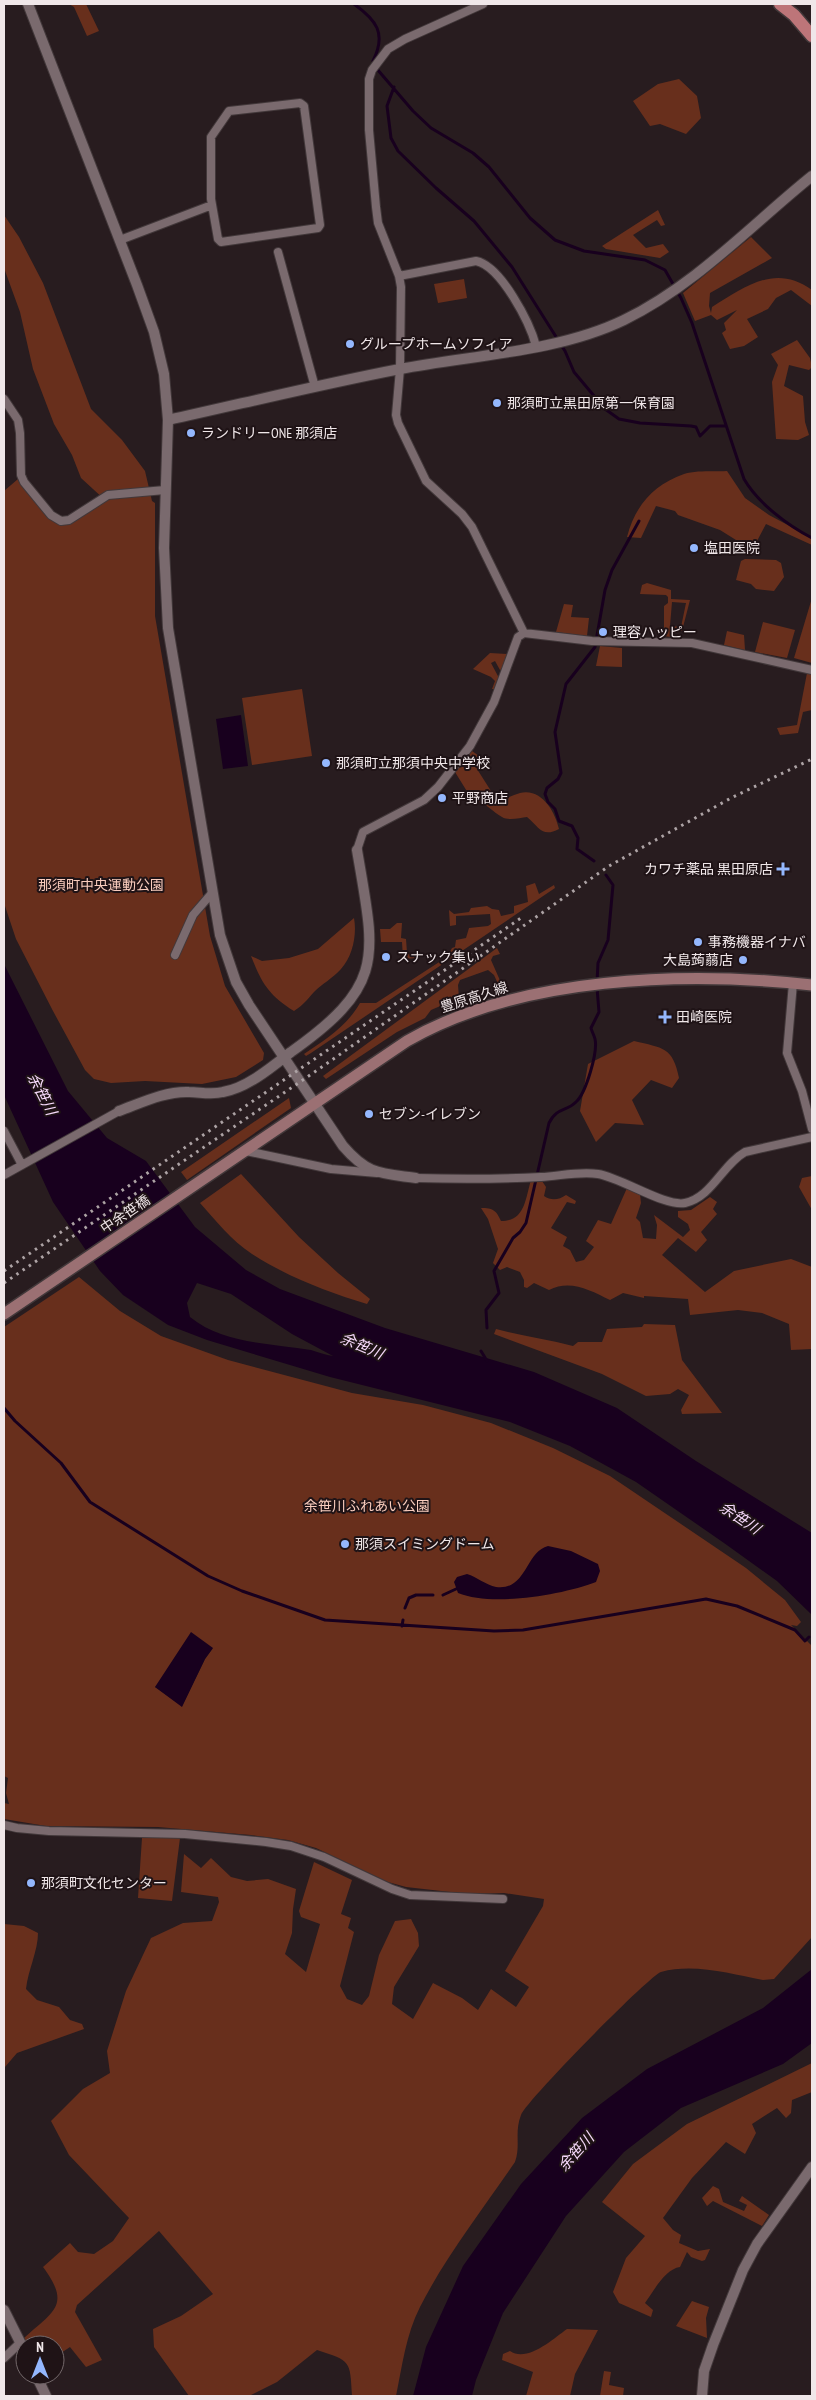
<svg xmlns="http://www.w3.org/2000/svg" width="816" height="2400" viewBox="0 0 816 2400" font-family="'PT Sans Narrow','Noto Sans JP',sans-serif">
<rect width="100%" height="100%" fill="#281c1f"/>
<!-- green -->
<path fill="#682f1c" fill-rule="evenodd" d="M69 4H86L99 31 87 36 74 7Z
M679 79 697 96 701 118 686 134 660 124 650 126 633 101 658 84Z
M658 210 665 225 661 226 657 220 633 235 646 248 663 244 669 252 660 258 606 249 602 246Z
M4 215 19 237 43 283 91 409 122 440 145 471 152 501 155 503V616L210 936 225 986 264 1053 263 1060 236 1077 202 1084 145 1081 111 1083 94 1079 85 1070 53 1011 16 939 4 903V491L18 479 21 481 60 524 105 500 81 478 72 455 54 424 33 369 20 312 4 268Z
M751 237 772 258 710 293 709 306 711 313 712 307C745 287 775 263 812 290V306L791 290 776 298 768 309 747 319 758 337 744 346 730 349 722 333 726 330 724 323 737 310 717 320 711 315 695 321 683 293Z
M464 279 467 298 438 303 434 284Z
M797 340 810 358 812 367 809 370 789 365 784 386 803 396 805 422 809 435 798 440 776 439 772 382 778 365 771 354Z
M727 471 745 498 769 515 812 538V545L766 524 757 541 736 540 720 530 678 515 675 511 656 506 641 538 627 537C635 506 653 485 684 474 697 470 714 472 727 471Z
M745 559 776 560 781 563 784 577 774 591 756 589 751 584 736 580 741 561Z
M647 583 671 590V599L690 600 682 631H674L671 637 664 636V606L668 603V597L666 595 640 594 642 585ZM672 602 686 603 681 627 670 626Z
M812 598V663L794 658Z
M564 604 573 605 571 617 589 618 587 636 556 632Z
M763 622 795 630 787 658 755 652Z
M727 631 744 635 745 650 724 645Z
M600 646 622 648V667L596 666Z
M490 653 507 654 502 669 500 670 495 661 491 663 499 678 496 689H492L495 681 491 677 473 669Z
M807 673 812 674V710L803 712 798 733 780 735 777 728 797 725Z
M302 689 312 756 252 765 242 698Z
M472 751 479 756 477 769 498 802C505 799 513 795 520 793 542 788 555 812 559 829 542 838 539 827 527 817 520 818 508 821 502 817 493 812 488 805 478 801L475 796 468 793 455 772Z
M535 883 539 894 554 885 555 888 311 1053 306 1056 304 1054C325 1040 347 1026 360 1003H376L447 957 452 948 455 947 456 940 466 938 469 928 488 926 491 924 490 914 456 916V925L450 926 449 910 454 914 469 912 471 908 487 906 492 909 499 910 501 916 514 913V906L528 902 526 886Z
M354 918C357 934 353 956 341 969 333 978 322 984 314 992 307 1000 303 1005 294 1011 269 995 262 984 251 956L262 961 289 958 318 949Z
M397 923H402L401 938 406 939 407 953 416 958 403 959 402 942H381L380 929H390Z
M497 948 500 954 493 956 491 960 502 985 499 986 494 975 488 970 460 980 458 985 459 998 431 1010 425 1018 397 1032 326 1079 323 1076Z
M634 1041C663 1048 673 1047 679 1078L672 1088 651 1080 632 1100 644 1125 615 1123 596 1142 580 1111 588 1064Z
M289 1098 291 1108 187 1180 181 1172Z
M241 1174 299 1237 338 1273 370 1299 367 1304C327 1292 286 1276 252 1254 231 1240 216 1221 200 1203Z
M812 1176V1210L799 1187 802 1178Z
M531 1180 542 1181 546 1187 544 1196C551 1201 559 1200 566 1195L576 1201 575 1204 567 1202 551 1228 567 1237 563 1246 570 1250 576 1262 584 1260 594 1247 586 1241 598 1220 611 1224 627 1188 640 1194 641 1203 636 1218 640 1222 643 1238 656 1239 657 1225 654 1215 683 1237 690 1230 688 1224 678 1217V1211L691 1210 710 1197 717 1202 713 1209 717 1214 701 1232 707 1240 696 1252 678 1238 662 1255 705 1292 734 1271 791 1259 812 1267V1349L791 1350 789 1324 762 1313 738 1310 690 1315 688 1299 644 1296V1298L623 1293 610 1300C590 1290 570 1279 549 1290L534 1283 527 1288 524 1287V1280L520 1272 507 1267 500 1270 493 1263 498 1249 488 1219 481 1208C493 1208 496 1210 501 1221 525 1221 525 1200 531 1180Z
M79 1277 120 1311 161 1336 228 1360 352 1393 423 1405 491 1423 553 1448 610 1476 746 1568 785 1600 801 1622 797 1626 791 1625 812 1646V1937L774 1979 763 1980C731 1974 694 1963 661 1972 650 1975 526 2101 521 2115 514 2133 521 2145 515 2162 483 2209 446 2256 420 2307 406 2334 402 2367 396 2396H352C350 2360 351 2361 317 2350L277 2382 249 2396H189L154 2347 153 2329 181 2316 213 2294 159 2231 77 2305 75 2312 102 2360 86 2367 70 2347 55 2357V2345H27L24 2338C53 2311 72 2306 43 2267L70 2243 78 2252 94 2254 113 2241 129 2218 69 2155 51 2121 83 2089 110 2073 107 2051 126 1991 151 1938 183 1923 212 1921 219 1902 218 1897 181 1892 184 1854 201 1868 211 1858 231 1877 247 1881 268 1879 296 1889 293 1909 292 1933 285 1954 306 1972 320 1924 301 1917 299 1911 314 1862 352 1880 341 1914 351 1918 348 1928 354 1932 340 1986 347 1999 362 2005 369 1996 379 1955 395 1921 411 1919 418 1933 419 1946 394 1987 392 2004 413 2019 433 1983 462 1998 478 2010 491 1989 516 2007 529 1987 505 1971 543 1906 544 1899 504 1893 468 1894 406 1887 388 1882 316 1848 288 1840 251 1835 158 1827 46 1826 4 1819V1803L9 1804 6 1793 8 1778 4 1776V1327ZM213 1648 205 1659 182 1706 155 1687Z
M644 1324 675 1325 682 1360 722 1413 682 1414 681 1410 689 1395 678 1389 670 1394 646 1396 602 1374 494 1334 496 1329C522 1336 547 1339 573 1346L578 1342H602L607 1329 642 1327Z
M142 1838H180L172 1901 138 1898Z
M4 1924 24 1926 38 1933C38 1951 28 1970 26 1989L37 2000 59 2007 70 2020 82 2024 84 2029 17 2053 5 2067 4 2086Z
M812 2063V2092L792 2100 791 2113 786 2118 777 2108 752 2124 756 2133 745 2154 726 2142 692 2178 663 2218 673 2230 681 2235 679 2243 698 2251 710 2249 705 2260 702 2261 691 2257 687 2252 680 2267C665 2269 653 2292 645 2303L653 2310 651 2317 619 2303 613 2292 626 2258 645 2236 602 2202 633 2164 687 2124Z
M713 2186 719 2189 723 2202 744 2211 747 2205 739 2201 742 2196 769 2215 762 2226 713 2201 707 2206 702 2198Z
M692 2301 709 2307 706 2318 707 2338 676 2326Z
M567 2329 598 2330 575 2374 570 2396H526L533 2372 502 2360 503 2354 510 2351C527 2363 553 2339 567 2329Z
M604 2371 611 2372 609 2385 624 2388 623 2396H600Z"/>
<!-- water -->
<path fill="#18001e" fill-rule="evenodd" d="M241 715 248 766 223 769 216 719Z
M4 964 68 1091 107 1138 146 1161 195 1227 246 1270 280 1289 385 1328 534 1372 617 1408 696 1461 812 1533V1615L777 1581 724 1543 636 1482 570 1446 510 1422 330 1377 207 1340 168 1325 123 1295 100 1271 53 1202 4 1095ZM197 1283 231 1294 292 1334 333 1356C326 1355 318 1352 311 1350 270 1343 223 1344 190 1317L187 1303Z
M548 1546 571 1551 598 1564 600 1571 596 1582C562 1595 492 1607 458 1593L454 1582 457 1577 467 1574C477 1577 486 1585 496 1587 527 1591 525 1552 548 1546Z
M191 1632 213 1648 205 1659 182 1707 155 1687Z
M812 1969V2043L783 2064 681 2108 624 2152 566 2216 503 2313 476 2380 472 2396H413L426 2347 463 2266 521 2184 582 2118 647 2069 763 2008Z"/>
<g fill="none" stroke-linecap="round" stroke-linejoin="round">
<!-- stream -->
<path stroke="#18001e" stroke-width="3" d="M354 4C376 20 387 33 373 61L377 69 413 111 431 128 473 153 489 167 530 218 555 240 584 251 645 260 665 270 681 298 692 323 744 479C758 503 787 525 812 538
M394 87 387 106 391 138 398 151 436 188 474 221 512 267 565 351 574 372 605 409 619 419 640 423 691 426 696 427 700 436 710 426H726
M594 861 577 849 578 838 572 826 559 821 555 809 548 802 545 794 547 788 558 779 561 773 555 732 566 684 595 647 605 590 612 570 639 521
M597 982 598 963 608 940 613 885 606 875
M487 1328 486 1310 499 1293 494 1271 513 1238 520 1232 526 1223 549 1123C557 1107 566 1112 576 1102 586 1093 598 1052 595 1039 594 1035 592 1032 591 1028L599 1012 597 988
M481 1351 487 1361
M4 1408 15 1421 61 1463 90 1502 208 1576 242 1591 325 1620 494 1631 523 1630 706 1599 737 1606 795 1630 805 1641 809 1637
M443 1595 456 1589
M405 1608 409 1598 416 1595H433
M402 1626 403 1620"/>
<defs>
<path id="minor" d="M483 4 405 39 388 49 372 70 369 79V130L376 207 378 223 399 276 401 287 400 369 396 415 398 423 426 481 462 514 472 527 524 633
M300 103 304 106 320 225 318 228 221 242 218 239 211 199V137L229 111Z
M120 240 212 205
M278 252 315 387
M399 276 476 261C501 266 530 323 536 346
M4 399 18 420 20 433 21 475 24 482 51 515 61 521 69 520 108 495 165 490
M357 850 363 832 424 800 438 787 470 746 494 702 515 645 518 637 524 633 592 641 692 643 812 670
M175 955 193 915 212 893
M793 983 787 1053 802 1091 812 1129
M4 1131 22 1165
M246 1151 331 1169 377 1173
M4 1175 119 1111
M416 1178C457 1179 500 1179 541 1177 560 1176 580 1171 598 1174 622 1178 665 1207 685 1203 712 1197 722 1165 745 1152L812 1137
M4 1825 17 1828 49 1831 185 1834 266 1842 291 1846 324 1857 392 1889 410 1895 503 1899
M4 2358 20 2343"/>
<path id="tertiary" d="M28 4 137 285 154 332 164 374 168 420 164 548 168 628 220 935 236 982 249 1005 343 1146C368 1175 380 1173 416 1178
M168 420C245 403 322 384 400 369 473 355 558 352 624 320 696 285 751 225 812 176
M119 1111C141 1103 165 1091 189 1092 200 1092 211 1095 223 1092 247 1088 272 1067 291 1052 387 984 375 957 357 850
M4 2310 25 2352
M36 2375 46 2396
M702 2396 704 2371 713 2345 743 2270 757 2244 812 2167"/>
<path id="secondary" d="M4 1314 407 1041C520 976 685 971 812 985"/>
<path id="primary" d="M780 4 794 15 812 36"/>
</defs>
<!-- minor casing -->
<use href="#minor" stroke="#42383a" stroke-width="10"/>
<!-- tertiary casing -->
<use href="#tertiary" stroke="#42383a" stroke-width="12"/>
<!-- secondary casing -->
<use href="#secondary" stroke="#42383a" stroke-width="14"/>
<!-- primary casing -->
<use href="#primary" stroke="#42383a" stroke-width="15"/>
<!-- minor -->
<use href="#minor" stroke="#7a6a6e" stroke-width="8"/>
<!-- tertiary -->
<use href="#tertiary" stroke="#7a6a6e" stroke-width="10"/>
<!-- secondary -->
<use href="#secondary" stroke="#9b7073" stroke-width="11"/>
<!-- primary -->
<use href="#primary" stroke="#bd7579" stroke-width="12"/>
<!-- rail -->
<path stroke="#ada3a5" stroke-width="3" stroke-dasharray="2.5 5" stroke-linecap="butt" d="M4 1271 524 916
M4 1283 319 1069 609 866 731 798 812 759"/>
</g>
<!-- markers -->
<g fill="#94b7fd" stroke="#1f1316" stroke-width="2">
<circle cx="350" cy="344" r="5"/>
<circle cx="497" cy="403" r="5"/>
<circle cx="191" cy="433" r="5"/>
<circle cx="694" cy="548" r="5"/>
<circle cx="603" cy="632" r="5"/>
<circle cx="326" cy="763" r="5"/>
<circle cx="442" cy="798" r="5"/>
<path d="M780.5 861.5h5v5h5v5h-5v5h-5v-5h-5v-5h5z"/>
<circle cx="698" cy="942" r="5"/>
<circle cx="386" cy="957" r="5"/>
<circle cx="743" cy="960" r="5"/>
<path d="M662.5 1009.5h5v5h5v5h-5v5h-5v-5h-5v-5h5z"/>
<circle cx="369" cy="1114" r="5"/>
<circle cx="345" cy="1544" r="5"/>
<circle cx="31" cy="1883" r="5"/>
</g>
<g text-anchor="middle" stroke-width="4" stroke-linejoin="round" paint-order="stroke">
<!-- poi labels -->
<g font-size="14" fill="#f0e7e9" stroke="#1f1316" text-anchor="start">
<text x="360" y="349">グループホームソフィア</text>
<text x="507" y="408">那須町立黒田原第一保育園</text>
<text x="201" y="438">ランドリーONE 那須店</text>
<text x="704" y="553">塩田医院</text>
<text x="613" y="637">理容ハッピー</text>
<text x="336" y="768">那須町立那須中央中学校</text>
<text x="452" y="803">平野商店</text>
<text x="773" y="874" text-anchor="end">カワチ薬品 黒田原店</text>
<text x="708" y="947">事務機器イナバ</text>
<text x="396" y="962">スナック集い</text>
<text x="733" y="965" text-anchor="end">大島蒟蒻店</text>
<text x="676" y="1022">田崎医院</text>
<text x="379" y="1119">セブン-イレブン</text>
<text x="355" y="1549">那須スイミングドーム</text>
<text x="41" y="1888">那須町文化センター</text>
</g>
<!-- park labels -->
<g font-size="14" fill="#facdbe" stroke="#1f1316">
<text x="101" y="890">那須町中央運動公園</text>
<text x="367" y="1511">余笹川ふれあい公園</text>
</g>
<!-- street labels -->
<g font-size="14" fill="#f0e7e9" stroke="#1f1316">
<text transform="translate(474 997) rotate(-18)" y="5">豊原高久線</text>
<text transform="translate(125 1214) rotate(-34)" y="5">中余笹橋</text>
</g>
<!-- water labels -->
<g font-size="15" font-style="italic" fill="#f6d9fb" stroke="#1f1316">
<text transform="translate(42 1094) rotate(63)" y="5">余笹川</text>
<text transform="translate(362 1346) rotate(23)" y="5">余笹川</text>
<text transform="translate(740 1518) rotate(34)" y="5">余笹川</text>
<text transform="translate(576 2152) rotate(-48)" y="5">余笹川</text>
</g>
</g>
<!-- border -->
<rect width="816" height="2400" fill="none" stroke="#f0e7e9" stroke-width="10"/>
<!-- north arrow -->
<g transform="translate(40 2360)"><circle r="24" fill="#1f1316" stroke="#73686a"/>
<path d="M0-4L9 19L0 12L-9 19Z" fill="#94b7fd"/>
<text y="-8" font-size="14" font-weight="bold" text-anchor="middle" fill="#f0e7e9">N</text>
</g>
</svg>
